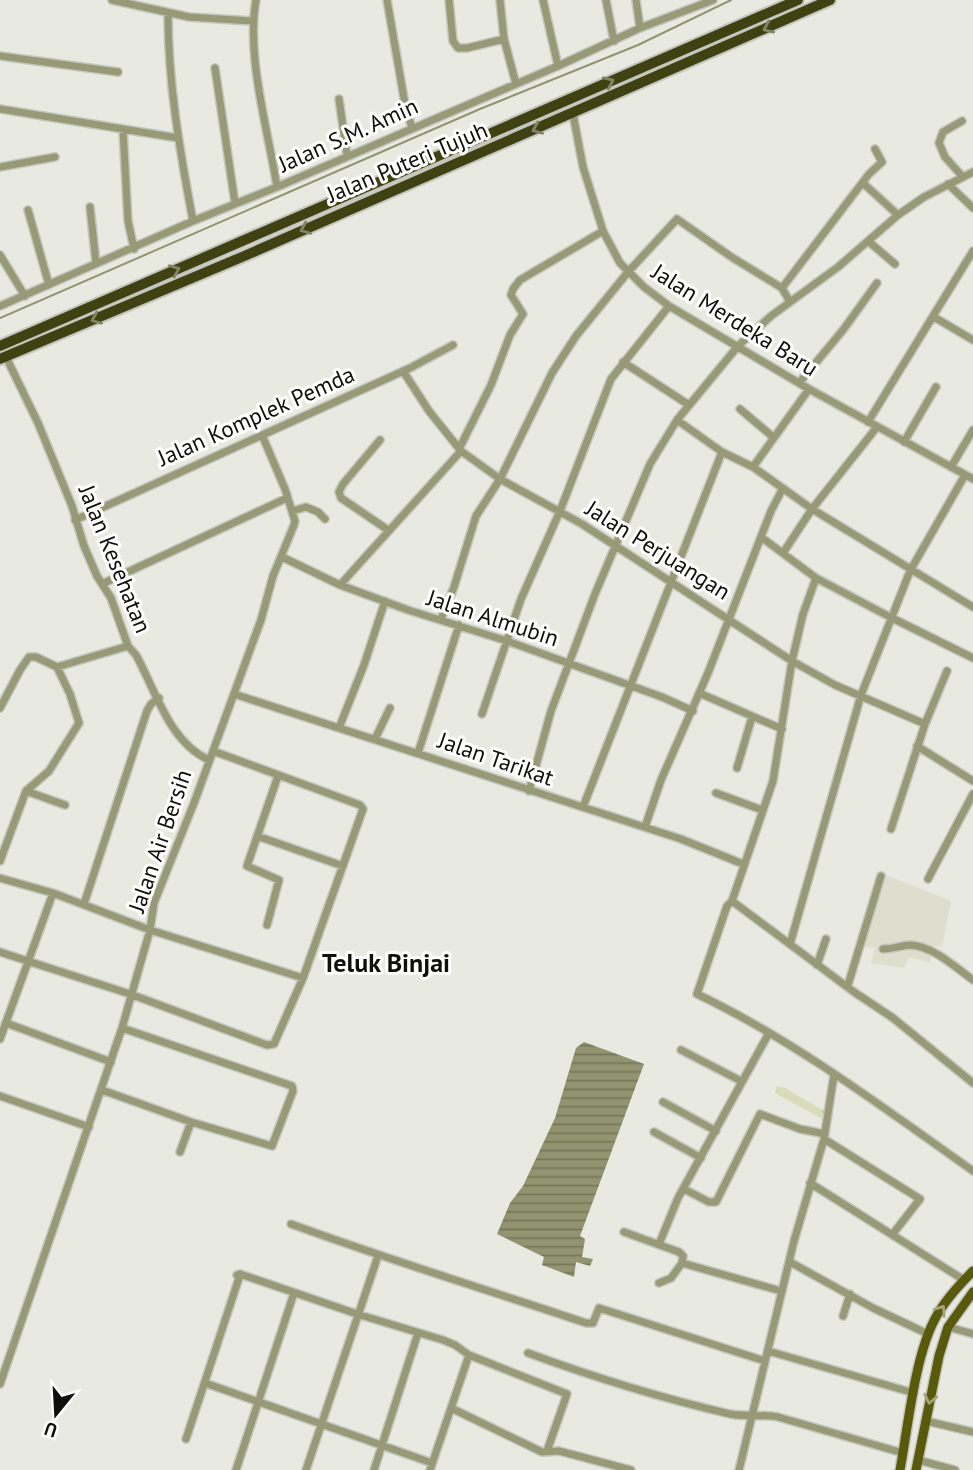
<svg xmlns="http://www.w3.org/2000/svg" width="973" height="1470" viewBox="0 0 973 1470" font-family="'PT Sans',sans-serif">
<defs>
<pattern id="grass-tufts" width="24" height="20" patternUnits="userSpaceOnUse" patternTransform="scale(1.75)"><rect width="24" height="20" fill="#d9dcb9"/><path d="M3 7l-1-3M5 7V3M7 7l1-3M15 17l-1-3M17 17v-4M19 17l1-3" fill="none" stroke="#b9bc9e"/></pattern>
<pattern id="water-rules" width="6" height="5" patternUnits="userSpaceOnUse" patternTransform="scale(1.75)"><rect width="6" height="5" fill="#929470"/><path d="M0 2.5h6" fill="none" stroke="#76775a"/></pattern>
</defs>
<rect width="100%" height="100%" fill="#e8e9e0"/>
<!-- built -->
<path fill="#dddece" d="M883 874 951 901 942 947 933 946 930 963 909 957 904 968 871 963 875 948 863 946Z"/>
<!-- grass -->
<path fill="url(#grass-tufts)" d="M777 1086 785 1088 824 1111 822 1119 775 1093Z"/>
<!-- water -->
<path fill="url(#water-rules)" d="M584 1042 644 1064 580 1236 585 1239 582 1257 593 1259 590 1266 576 1262 574 1277 542 1265 544 1257 497 1234 510 1203 523 1186 555 1118 576 1048Z"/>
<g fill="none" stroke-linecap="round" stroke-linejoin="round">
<!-- stream -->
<path stroke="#929470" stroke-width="2" d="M0 318 480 109 638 45 731 0"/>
<defs>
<path id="minor" d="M112 0 189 17 252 21
M256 0C246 56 268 130 277 187
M387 0 405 104 412 128
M449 0 453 41 458 48H467L504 39
M500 0 504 39 516 84
M543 0 558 66
M606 0 614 41
M636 0 640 28
M168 13C168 83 180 152 193 221
M0 56 118 72
M215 68 235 203
M339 99 347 155
M0 109 178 138
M573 114 583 167 603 231 620 263 644 287 669 306 809 389 973 479
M962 121 943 132 939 143 945 157 962 176
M123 130 128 221 134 249
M0 167 55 157
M863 183 898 215
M948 184 973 208
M90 207 96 263
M28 210 49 285
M868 241 895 264
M0 255 25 296
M782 288 869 174 882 162 875 149
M0 306 193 221 277 187 558 66 640 28 713 0
M934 317 973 340
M6 357 38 423 72 506 84 546 97 576 111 598 128 646 136 655C156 691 169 742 209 760
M623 362 689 405
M403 371 429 411 461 451 500 479 582 524 792 661 835 685 925 724
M799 383 843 330 877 283
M740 409 773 437
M677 420 722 452 753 467 812 509 973 607
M868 422 973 251
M380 440 343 484 339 492 341 498 388 530
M904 442 936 387
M460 447 491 385 510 335 523 314 511 295 513 289 520 280 603 231
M753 467 809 389
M951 467 973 430
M292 511 306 507 318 512 325 519
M75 520 410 368 453 345
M761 537 816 578 890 617 973 658
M783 553 812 509 877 427
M282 557 340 585 408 610 507 641 662 697 693 711
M816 578 803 614 792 661 773 781 732 901 854 992 893 1018 973 1083
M102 584 287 498
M340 585 461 451
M441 619 454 587 476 516 500 479 552 373 576 336 628 272 677 219 733 258 782 288 790 302
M57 667 128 646
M699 693 782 729
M234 694 681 839 743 864
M0 708 20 670 29 657H36L57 667
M482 714 521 599 560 511 611 379 669 306
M339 728 364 665 385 601
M375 739 390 708
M917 746 973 781
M418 753 459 625
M737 768 752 717
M26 791 65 805
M529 791 551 711 595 594 650 464 677 420 738 346 771 316 838 267 898 215 924 197 973 172
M716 793 762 810
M583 807 722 452
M645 827 661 780 708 673 771 511 783 488
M891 829 925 724 947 671
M257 836 343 866
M0 861 26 791 49 771 79 723 70 694 57 667
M0 878 53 893 150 930 303 978
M928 879 973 794
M732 901 727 906 697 994C795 1041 884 1108 973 1171
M84 904 147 711 151 704 159 698
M267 925 279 880 247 866 278 776
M790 944 861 695 910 571 965 475
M883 949C894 949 903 945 910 945 933 946 955 967 973 980
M0 952 130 994 267 1045 274 1044 303 978 363 809 360 805 213 751
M817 965 826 939
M848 985 881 876
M6 1023 111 1062
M0 1039 53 893
M681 1050 741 1081
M102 1090 191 1122 272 1146 293 1091 292 1086 122 1028
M0 1096 89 1127
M663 1102 716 1131
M654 1132 701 1158
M824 1139 920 1199 892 1235
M180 1152 191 1122
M810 1183 964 1280
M684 1189 709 1202H716L760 1114 800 1129 825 1134
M291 1224C389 1260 488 1290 586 1323H593L599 1308 765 1361
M624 1232 679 1252 683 1256 682 1263 781 1291
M659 1244 678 1198 769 1033
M790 1262 873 1308 928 1334
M659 1283 671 1278 682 1263
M843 1316 850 1294
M948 1327 973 1334
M768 1351 914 1393
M528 1353C593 1377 661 1398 730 1414 746 1417 761 1414 778 1417L903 1453
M205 1383 432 1463
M0 1384 122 1028 150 930 154 903 194 803 261 620 273 576 294 525 295 521 285 489 262 435
M451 1408 542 1452 559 1451 631 1470
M926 1421 973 1432
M186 1439 239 1278 237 1275 240 1274 357 1314 443 1340 455 1345 469 1355 567 1394 547 1451
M918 1460 955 1470
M236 1470 294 1293
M306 1470 378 1256
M374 1470 418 1333
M430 1470 469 1355
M739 1470 794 1241 824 1139 834 1075"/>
<path id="major" d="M900 1470C908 1427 915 1354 936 1317 945 1300 959 1285 973 1271
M916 1470 939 1356 948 1327 973 1292"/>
<path id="highway" d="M0 346 798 0
M0 359 242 257 830 0"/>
</defs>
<!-- minor casing -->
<use href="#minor" stroke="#c5c6be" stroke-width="10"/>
<!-- major casing -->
<use href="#major" stroke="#c5c6be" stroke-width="12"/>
<!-- highway casing -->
<use href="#highway" stroke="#c5c6be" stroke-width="14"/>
<!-- minor -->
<use href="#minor" stroke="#989a77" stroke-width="7"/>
<!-- major -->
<use href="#major" stroke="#58590b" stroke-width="9"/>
<!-- highway -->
<use href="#highway" stroke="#404113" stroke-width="10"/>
</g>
<!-- one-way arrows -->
<defs><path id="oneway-chevron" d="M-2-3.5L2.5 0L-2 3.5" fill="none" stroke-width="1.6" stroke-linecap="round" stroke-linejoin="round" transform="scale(1.75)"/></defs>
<g stroke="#838465">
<use href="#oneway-chevron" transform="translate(768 28) rotate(156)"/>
<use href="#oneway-chevron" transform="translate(609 82) rotate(-24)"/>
<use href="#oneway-chevron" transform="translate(537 129) rotate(157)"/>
<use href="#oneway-chevron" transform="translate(305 229) rotate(157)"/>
<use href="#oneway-chevron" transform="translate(175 270) rotate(-23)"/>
<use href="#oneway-chevron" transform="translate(96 319) rotate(157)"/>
</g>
<g stroke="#a3a478">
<use href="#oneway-chevron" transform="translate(941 1310) rotate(-56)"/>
<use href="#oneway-chevron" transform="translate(930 1399) rotate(102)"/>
</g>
<g text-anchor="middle" stroke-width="6" stroke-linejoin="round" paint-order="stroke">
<!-- street labels -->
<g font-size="23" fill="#0f0f0c" stroke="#fffffe">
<text transform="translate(348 135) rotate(-24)" y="8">Jalan S.M. Amin</text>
<text transform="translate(407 162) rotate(-23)" y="8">Jalan Puteri Tujuh</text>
<text transform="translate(735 320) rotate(32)" y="8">Jalan Merdeka Baru</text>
<text transform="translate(256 416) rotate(-24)" y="8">Jalan Komplek Pemda</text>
<text transform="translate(658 550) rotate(32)" y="8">Jalan Perjuangan</text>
<text transform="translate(115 559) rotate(68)" y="8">Jalan Kesehatan</text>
<text transform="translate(493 618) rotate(18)" y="8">Jalan Almubin</text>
<text transform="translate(496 759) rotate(19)" y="8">Jalan Tarikat</text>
<text transform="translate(160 841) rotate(-71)" y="8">Jalan Air Bersih</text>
</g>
<!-- quarter labels -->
<g font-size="26" font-weight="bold" fill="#0f0f0c" stroke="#fffffe">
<text x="386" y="972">Teluk Binjai</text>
</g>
</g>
<!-- north arrow -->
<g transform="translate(56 1414) rotate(198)" stroke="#fffffe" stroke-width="5" paint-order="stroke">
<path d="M0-5L12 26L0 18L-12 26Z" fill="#0f0f0c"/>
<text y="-10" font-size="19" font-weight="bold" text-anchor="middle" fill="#0f0f0c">U</text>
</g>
</svg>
